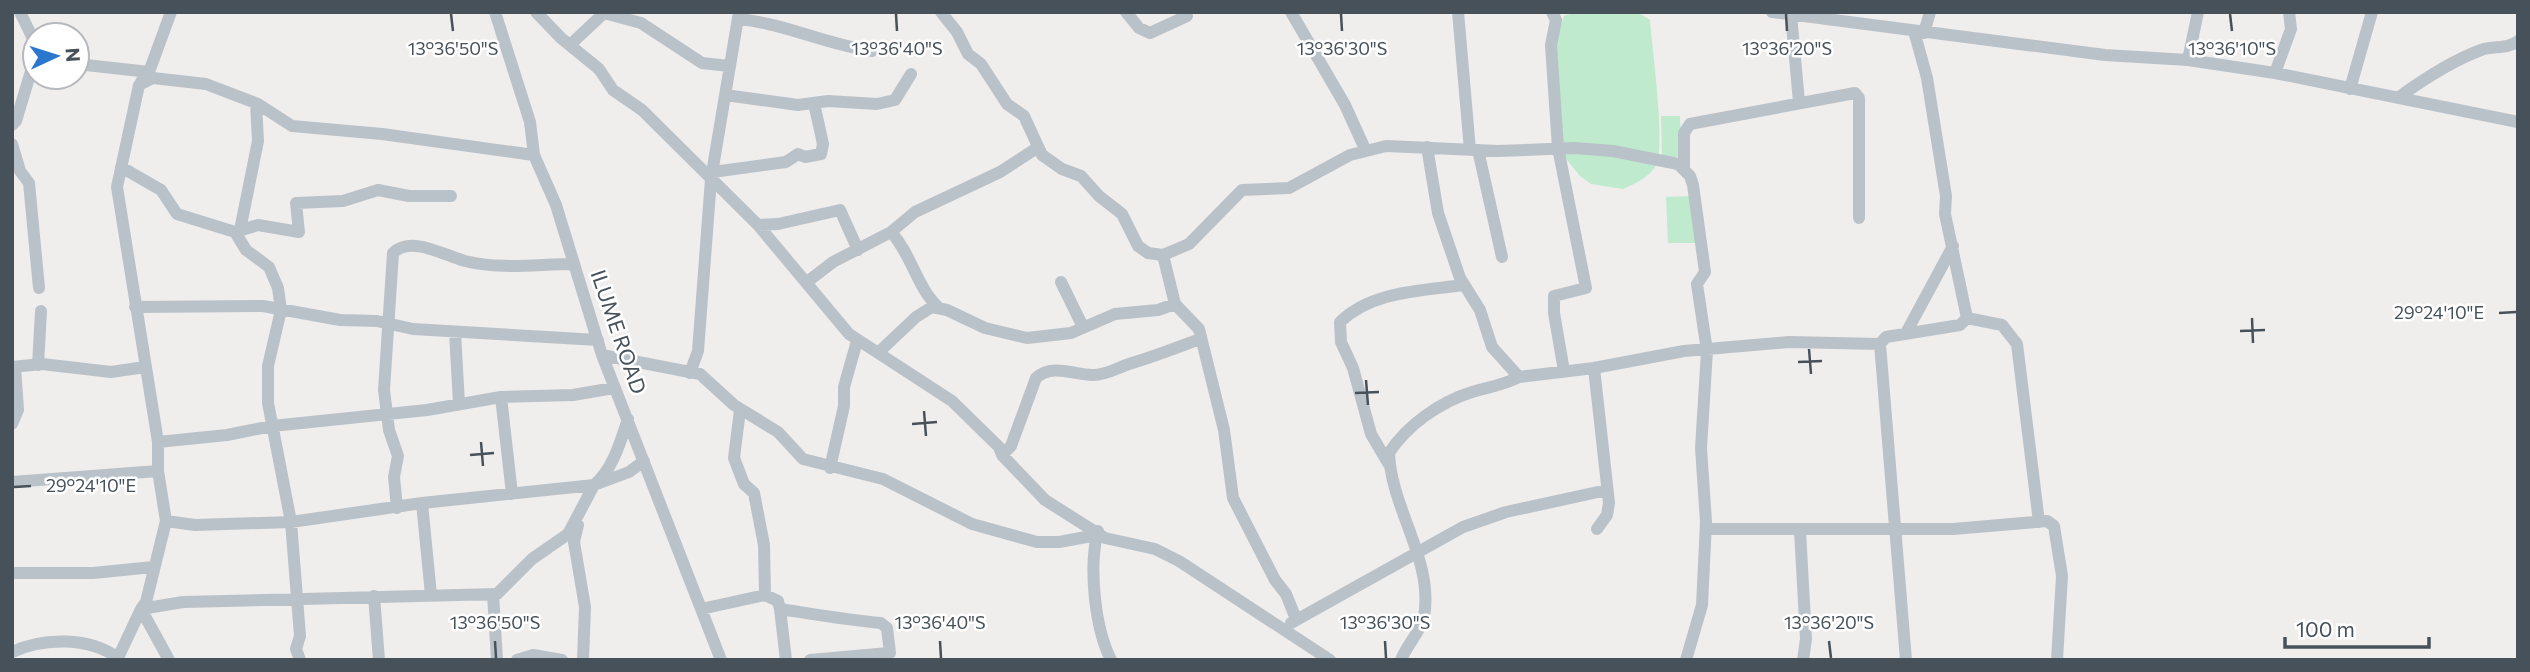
<svg xmlns="http://www.w3.org/2000/svg" width="2530" height="672" viewBox="0 0 2530 672" font-family="Commissioner,sans-serif">
<rect width="100%" height="100%" fill="#f0eded"/>
<!-- green -->
<path fill="#bfeace" d="M1576 12H1637L1650 20C1652 47 1665 142 1657 163 1652 176 1635 184 1623 189L1591 184 1580 176 1563 155 1556 38 1564 16Z
M1661 116H1680L1681 157H1662Z
M1691 196 1697 243H1668L1666 197Z"/>
<g fill="none" stroke-linecap="round" stroke-linejoin="round">
<!-- minor -->
<path stroke="#bac2c9" stroke-width="12" d="M20 12 35 43
M495 12 530 122 534 155 556 205 602 355 721 660
M536 12 561 38 599 69 613 90 642 110 758 225 849 334 952 401 999 447 1002 455 1045 500 1105 538 1155 549 1179 561 1330 660
M941 12 957 32 968 54 981 64 1007 104 1024 116 1042 155 1062 169 1081 176 1099 196 1122 214 1138 246 1148 253 1163 255 1189 244 1242 190 1289 188 1350 155 1386 146 1498 151 1574 148 1613 151 1678 164 1690 176 1693 185 1705 272 1697 284 1707 351 1701 448 1706 522 1702 605 1686 660
M1126 12 1139 28 1150 33 1187 16
M1291 12 1345 105 1365 149
M1458 12 1470 150
M1552 12 1556 20 1551 45 1558 148 1586 288 1554 296V313L1564 371
M1772 12 2105 55 2188 60 2275 73 2518 122
M1791 14 1799 102
M738 19C784 23 827 45 872 51
M1924 33 1930 12
M571 44 604 13 641 23 702 63 729 66
M2188 60 2198 12
M77 64 149 72
M2275 73 2291 29 2289 12
M141 82 149 72 171 12
M2350 89 2372 12
M725 95 798 105 828 101 877 104 895 100 911 74
M2399 97C2424 79 2451 61 2481 50 2493 45 2507 50 2518 41
M12 125 16 121 35 58
M12 144 20 171 29 183 39 288
M1427 147 1438 213 1460 278 1480 310 1492 347 1519 377 1594 368 1684 351 1789 342 1880 344
M1478 150 1502 257
M121 167 161 190 177 214 235 232 258 225 299 232 296 203 343 201 378 190 409 196H451
M1684 170V133L1690 124 1855 93 1859 98V218
M713 172 786 162 798 154 805 157 821 154 823 144 814 103
M758 225 778 224 840 210 858 250
M240 230 258 141 256 103
M235 232 246 250 269 267 278 288 281 310 268 366V403L291 522 300 636 296 649 300 660
M891 232C912 255 916 286 938 307
M1163 255 1175 304 1199 329 1224 430 1233 498 1275 580 1286 594 1296 619
M807 282 833 262 891 232 915 212 1000 172 1037 148
M1061 282 1083 327
M135 307 263 306 340 320 377 321 413 329 598 340
M1967 318 2002 325 2017 344 2039 522
M455 332 459 404
M1906 333 1953 246
M879 352 916 317 932 307 947 310 985 328 1027 338 1071 333 1115 314 1158 310 1175 304
M602 355 700 374 734 405 778 432 803 459 883 479 972 524 1037 542H1059L1097 535 1098 531
M38 365 41 311
M12 367 42 364 111 372 145 367
M1594 368 1609 503 1607 515 1597 529
M690 373 698 351 711 179 739 12
M501 397 512 494
M740 410 734 458 744 484 754 493 764 545 765 595
M12 424 18 410 15 367
M158 442 227 435 272 426 427 410 501 397 573 395 614 388
M1002 455 1011 446 1036 378C1053 363 1073 375 1093 375 1106 375 1117 368 1129 364 1153 357 1176 348 1200 339
M1388 463 1371 434 1353 368 1341 342 1340 322C1372 291 1420 291 1463 285
M830 468 844 406V387L857 341
M12 482 158 471
M422 503 431 595
M397 508 394 477 398 456 389 430 384 390 393 253C412 235 445 256 465 261 502 270 537 264 574 264
M166 521 195 525 291 522 422 503 594 485C613 469 620 443 628 419
M578 525 574 542 585 607 583 660
M1706 529H1953L2047 521 2054 526 2062 576 2057 660
M1800 531 1806 639 1803 660
M1097 535C1089 570 1095 628 1111 660
M12 573H93L153 567
M493 594 497 660
M374 596 379 660
M701 609 765 595 778 601 780 609C813 614 847 620 881 623L887 628 890 653 881 655
M780 609 786 660
M1291 623 1463 527 1506 512 1607 490
M12 652C44 637 90 637 118 658
M117 660 141 609 183 602 497 594 532 559 568 534 594 485 629 472 644 461
M169 660 141 609 146 602 166 521 158 471V442L117 187 139 85 153 78 206 84 258 104 292 126 382 134 534 155
M517 660 533 655 562 660
M810 660 889 653
M1401 660C1406 646 1421 631 1424 617 1434 560 1391 509 1389 453 1407 425 1440 402 1472 392 1489 387 1504 385 1519 377
M1906 660 1880 344 1886 337 1960 325 1967 318 1945 214 1946 196 1927 78 1914 31"/>
</g>
<!-- ticks -->
<path fill="none" stroke="#475159" stroke-width="2.5" d="M451 14 453 31M896 14 897 31M1341 14 1342 31M1786 14 1787 31M2230 14 2232 31M2499 313 2516 312M2252 318 2253 343M2240 331 2265 330M1809 349 1811 374M1798 362 1822 361M1366 380 1368 405M1355 393 1379 392M924 411 926 436M912 424 937 422M481 442 483 466M470 455 494 453M14 487 31 486M495 641 496 658M940 641 941 658M1385 641 1386 658M1829 641 1831 658"/>
<g text-anchor="middle" stroke-width="5" stroke-linejoin="round" paint-order="stroke">
<!-- street labels -->
<g font-size="21" fill="#475159" stroke="#fff">
<text transform="translate(618 332) rotate(71)" y="7">ILUME ROAD</text>
</g>
</g>
<g font-size="18" text-anchor="middle" fill="#475159" stroke="#fff" stroke-width="5" stroke-linejoin="round" paint-order="stroke">
<text x="453" y="55">13°36'50"S</text>
<text x="897" y="55">13°36'40"S</text>
<text x="1342" y="55">13°36'30"S</text>
<text x="1787" y="55">13°36'20"S</text>
<text x="2232" y="55">13°36'10"S</text>
<text x="2439" y="319">29°24'10"E</text>
<text x="91" y="492">29°24'10"E</text>
<text x="495" y="629">13°36'50"S</text>
<text x="940" y="629">13°36'40"S</text>
<text x="1385" y="629">13°36'30"S</text>
<text x="1829" y="629">13°36'20"S</text>
</g>
<!-- border -->
<rect width="2530" height="672" fill="none" stroke="#475159" stroke-width="28"/>
<!-- north arrow -->
<g transform="translate(56 56) rotate(86)"><circle r="33" fill="#ffffff" stroke="#b5b9bd" stroke-width="2"/>
<path d="M0-5L12 26L0 18L-12 26Z" fill="#2a77cd"/>
<text y="-10" font-size="19" font-weight="bold" text-anchor="middle" fill="#475159">N</text>
</g>
<!-- scale -->
<path d="M2285 637v10h144v-10" fill="none" stroke="#475159" stroke-width="3.5"/>
<text x="2296" y="637" font-size="21" fill="#475159" stroke="#ffffff" stroke-width="5" paint-order="stroke">100 m</text>
</svg>
